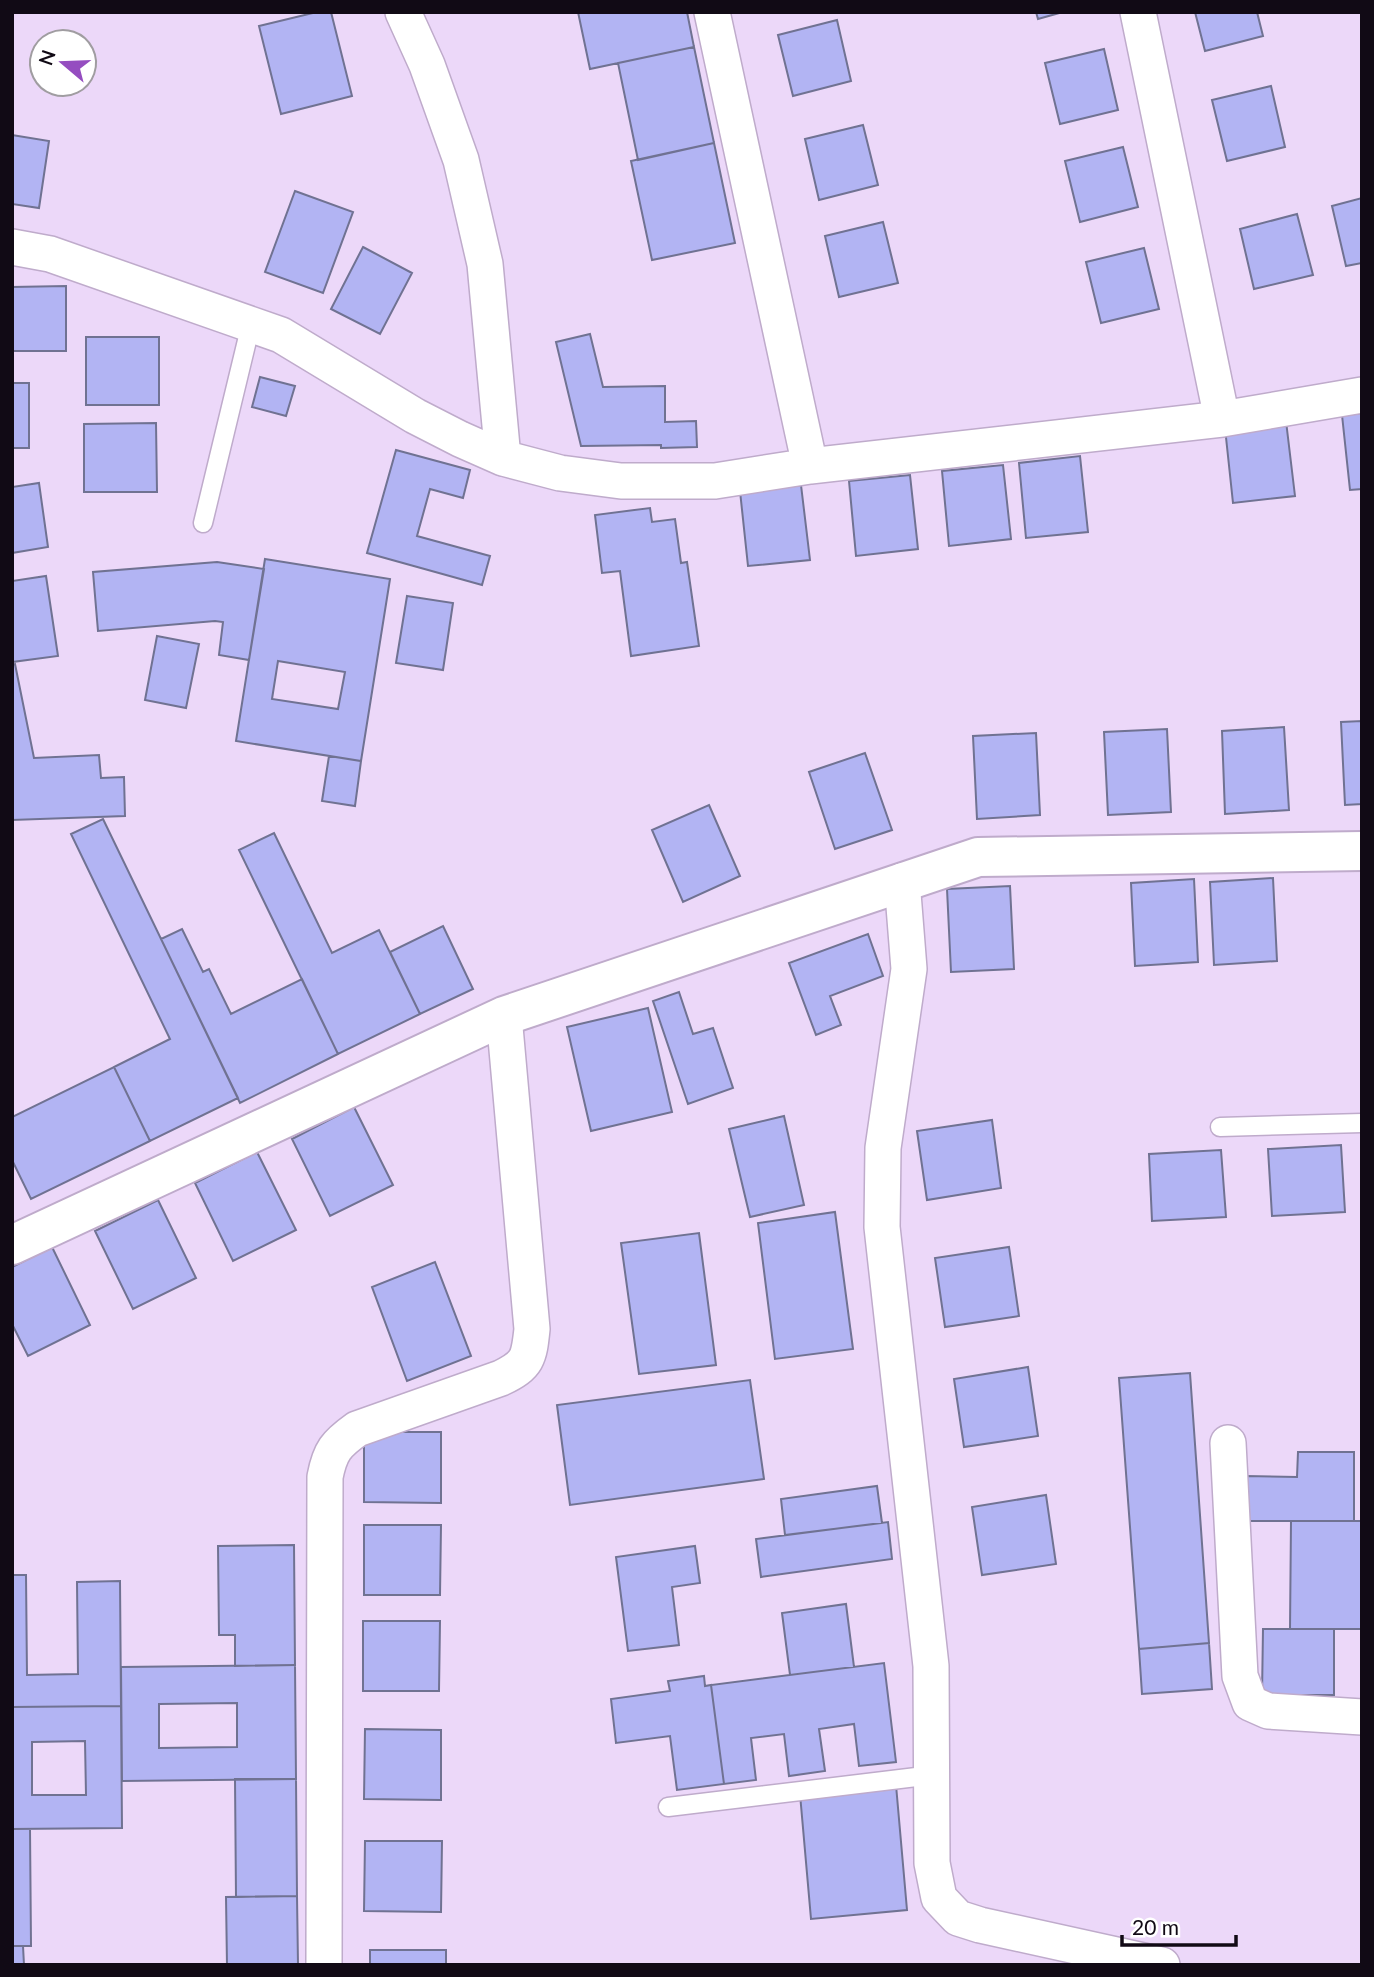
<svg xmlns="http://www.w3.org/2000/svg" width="1374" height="1977" viewBox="0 0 1374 1977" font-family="Lato,sans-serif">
<rect width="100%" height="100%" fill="#ecd8f9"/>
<!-- building -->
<path fill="#b2b4f3" stroke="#707292" stroke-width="2" fill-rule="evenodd" d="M317 12H331L352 96 281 114 259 26Z
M578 12H687L694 47 590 69Z
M1036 12H1063L1038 19Z
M1195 12H1257L1263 36 1205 51Z
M837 20 851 81 793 96 778 35Z
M694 47 714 143 638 160 618 63Z
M1104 49 1118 110 1060 124 1045 63Z
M1271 86 1285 147 1227 161 1212 100Z
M863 125 878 185 819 200 805 139Z
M12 135 49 141 39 208 12 204Z
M714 143 735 243 652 260 631 161Z
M1123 147 1138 207 1080 222 1065 161Z
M295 191 353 212 323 293 265 272Z
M1362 198V263L1346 266 1332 206Z
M1297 214 1313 275 1254 289 1240 229Z
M883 222 898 283 839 297 825 236Z
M363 247 412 273 380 334 331 309Z
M1144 248 1159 309 1101 323 1086 262Z
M66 286V351H12V287Z
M590 334 603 387 665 386V422L696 421 697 447 661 448V445L581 446 556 342Z
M86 337H159V405H86Z
M260 377 295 386 286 416 252 407Z
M12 383H29V448H12Z
M1362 413V489L1350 490 1342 415Z
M1286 421 1295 496 1233 503 1225 428Z
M156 423 157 492H84V424Z
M396 450 470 470 463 498 430 489 417 536 490 556 482 585 367 553Z
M1080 456 1088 532 1026 538 1019 463Z
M1003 465 1011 539 949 546 942 471Z
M910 475 918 549 856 556 849 481Z
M39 483 48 547 12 553V487Z
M801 485 810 560 748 566 740 491Z
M650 508 652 522 675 519 681 563 687 562 699 646 631 656 620 571 602 573 595 515Z
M265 559 390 579 361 761 236 741ZM278 661 345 672 338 709 272 699Z
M217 562 264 569 249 660 219 655 223 622 215 621 98 631 93 572Z
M46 576 58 656 12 662V581Z
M407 596 453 603 443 670 396 663Z
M157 636 199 644 186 708 145 700Z
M15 664 34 758 99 755 101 778 124 777 125 816 12 820V665Z
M1362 721V804L1345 805 1341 722Z
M1284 727 1289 810 1225 814 1222 731Z
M1167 729 1171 812 1108 815 1104 732Z
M1036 733 1040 815 977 819 973 736Z
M865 753 892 830 835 849 809 772Z
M329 756 361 761 355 806 322 801Z
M709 805 740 876 683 902 652 830Z
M103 819 238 1098 150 1141 114 1067 170 1039 71 834Z
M274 833 332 953 379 930 420 1014 338 1054 239 850Z
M1273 878 1277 961 1214 965 1210 882Z
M1194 879 1198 962 1135 966 1131 883Z
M1010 886 1014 969 951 972 947 889Z
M443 926 473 989 420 1014 390 952Z
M182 929 203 972 209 969 231 1014 302 979 338 1054 240 1103 161 939Z
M868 934 883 976 830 996 841 1025 816 1035 789 963Z
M679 992 693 1034 713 1028 733 1088 688 1104 653 1001Z
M648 1008 672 1112 591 1131 567 1027Z
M114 1067 150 1141 31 1199 12 1160V1117Z
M354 1107 393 1185 330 1216 292 1139Z
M784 1116 804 1205 750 1217 729 1129Z
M992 1120 1001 1188 927 1200 917 1131Z
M1341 1145 1345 1212 1272 1216 1268 1149Z
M1221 1150 1226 1217 1152 1221 1149 1154Z
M257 1152 296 1230 233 1261 195 1183Z
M158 1200 196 1278 133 1309 95 1231Z
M835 1212 853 1349 775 1359 758 1223Z
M699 1233 716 1365 639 1374 621 1243Z
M52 1247 90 1325 28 1356 12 1324V1267Z
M1009 1247 1019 1316 945 1327 935 1258Z
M435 1262 471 1356 407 1381 372 1287Z
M1028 1367 1038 1436 964 1447 954 1379Z
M1190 1373 1209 1643 1139 1649 1119 1378Z
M750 1380 764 1479 570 1505 557 1405Z
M364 1432H441V1503L364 1502Z
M1298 1452H1354V1521H1246V1476L1297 1477Z
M877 1486 882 1523 785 1535 781 1499Z
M1046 1495 1056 1564 982 1575 972 1507Z
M1291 1521H1362V1629H1290Z
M888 1522 892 1559 761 1577 756 1539Z
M364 1525H441L440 1595H364Z
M294 1545 295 1665 235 1666V1635H219L218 1546Z
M695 1546 700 1583 672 1587 679 1645 628 1651 616 1557Z
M12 1575H26L27 1675 78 1674 77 1582 120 1581 121 1706 12 1707Z
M846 1604 854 1667 790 1675 782 1613Z
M363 1621H440L439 1691H363Z
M1263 1629H1334V1695H1262Z
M1209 1643 1212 1689 1142 1694 1139 1649Z
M884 1663 896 1762 859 1766 854 1724 819 1729 825 1771 789 1776 784 1734 751 1738 756 1780 724 1784 711 1685Z
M295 1665 296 1779 122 1781 121 1667ZM237 1703V1747L159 1748V1704Z
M704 1676 705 1686 711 1685 724 1784 677 1790 670 1736 616 1743 611 1699 670 1691 668 1681Z
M121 1706 122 1828 12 1829V1707ZM85 1741 86 1795H32V1742Z
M365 1729 441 1730V1800L364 1799Z
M235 1779H296L297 1896 236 1897Z
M896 1785 907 1910 811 1919 800 1794Z
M12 1829H30L31 1946H12Z
M365 1841H442L441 1912 364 1911Z
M297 1896 298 1965H227L226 1897Z
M12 1946H23L24 1965H12Z
M370 1950H446V1965H370Z"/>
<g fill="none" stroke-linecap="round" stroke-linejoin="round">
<defs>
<path id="service" d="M203 523 251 324
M1220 1127 1362 1123
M668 1807 933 1775"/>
<path id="minor" d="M403 12 427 65 461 160 485 264 503 458
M712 12 810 466
M1138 12 1222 419
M12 247 50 254 281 335 415 416 460 439 503 458 560 473 621 481H715L810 466 1222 419 1362 395
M902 881 909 969 883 1148 882 1227 931 1666 932 1863 939 1898 958 1918 980 1925 1162 1965
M1228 1443 1240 1676 1250 1703 1268 1711 1362 1717
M324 1965 325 1477C330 1451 336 1444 357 1429L501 1378C528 1365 529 1358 532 1329L504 1016"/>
<path id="tertiary" d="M12 1245 504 1016 978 857 1362 851"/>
</defs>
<!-- service casing -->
<use href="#service" stroke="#bfabcb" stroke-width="21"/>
<!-- minor casing -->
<use href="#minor" stroke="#bfabcb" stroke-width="38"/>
<!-- tertiary casing -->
<use href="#tertiary" stroke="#bfabcb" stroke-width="42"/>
<!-- service -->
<use href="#service" stroke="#fff" stroke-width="18"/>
<!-- minor -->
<use href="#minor" stroke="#fff" stroke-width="35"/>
<!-- tertiary -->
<use href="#tertiary" stroke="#fff" stroke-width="38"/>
</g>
<!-- border -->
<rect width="1374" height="1977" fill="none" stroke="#110a15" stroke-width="28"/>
<!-- north arrow -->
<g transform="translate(63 63) rotate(289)"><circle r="33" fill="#ffffff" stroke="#a09da1" stroke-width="2"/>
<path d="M0-5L12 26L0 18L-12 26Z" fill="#954dc0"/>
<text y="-10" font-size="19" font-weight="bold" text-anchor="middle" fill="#110a15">N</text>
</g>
<!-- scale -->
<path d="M1122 1935v10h114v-10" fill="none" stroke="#110a15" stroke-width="3.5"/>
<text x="1132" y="1935" font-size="21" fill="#110a15" stroke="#ffffff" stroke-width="5" paint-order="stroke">20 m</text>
</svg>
